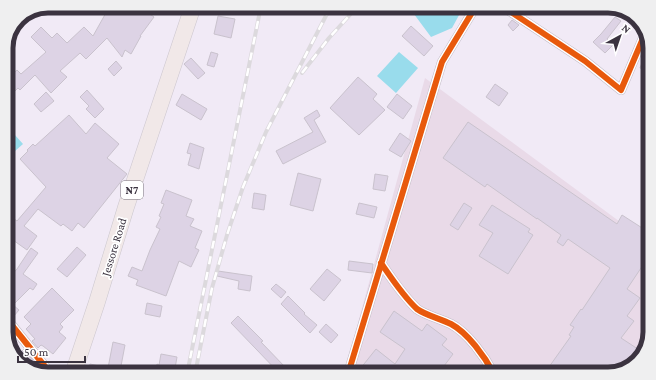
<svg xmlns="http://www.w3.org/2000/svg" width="656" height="380" viewBox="0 0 656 380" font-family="'Crimson Pro',serif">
<rect width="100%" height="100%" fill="#f1eaf6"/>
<!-- industrial -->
<path fill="#e9dae8" d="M425 78 650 244V332L644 353 629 368 608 374H344Z"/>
<!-- water -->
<path fill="#99dcec" d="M408 6H464L452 28 431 37Z
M399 52 418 68 396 93 377 76Z
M6 125 23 144 6 159Z"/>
<!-- building -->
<path fill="#ddd3e5" stroke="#c9c2cd" d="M98 6H139L154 17 140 36H141L131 54 125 50 122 57 107 38 86 59 80 53 60 71 67 77 51 93 35 75 20 90 18 88 6 100V80L17 70 21 74 46 52 31 37 41 27 52 38 57 33 67 43 84 27 93 36 107 11Z
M545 6H563L554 15Z
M218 16 235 19 231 38 214 34Z
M615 17 621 21 607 39 613 45 605 53 593 42 601 34Z
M512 20 519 25 513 31 508 25Z
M411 26 433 46 424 56 402 36Z
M649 44 650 46V60L647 70 640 68Z
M211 52 218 54 214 67 207 65Z
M191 58 205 73 198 79 184 64Z
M116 61 122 68 114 76 108 69Z
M358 77 377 94 373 99 385 110 359 135 330 108Z
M495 84 508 93 499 106 486 97Z
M87 90 104 109 95 118 86 109 89 106 80 97Z
M46 92 54 101 41 112 34 104Z
M182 94 207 109 201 120 176 105Z
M397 94 412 106 403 119 387 107Z
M317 110 320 116 314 120 326 142 283 164 276 151 313 132 304 118Z
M69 115 86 134 95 123 119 144 107 158 127 174 84 228 78 223 72 231 63 224 61 226 38 209 24 226 37 236 27 250 6 235V220L10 216 17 221 46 187 20 159 28 151 27 150 33 144 35 146Z
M468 122 617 224 622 215 650 233V240L643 252 649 256 627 289 640 298 627 316 634 321 621 338 644 353 629 368 608 374H544L571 336 569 335 574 327 570 325 581 309 582 310 610 268 568 239 563 246 557 242 561 235 537 218V219L487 184 485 187 443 158Z
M400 133 411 141 401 157 389 150Z
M190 143 204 148 199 169 188 165 191 154 187 153Z
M298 173 321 179 313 211 290 205Z
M375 174 388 176 385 191 373 189Z
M166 190 192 200 186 216 194 219 190 226 202 231 195 248 199 250 191 267 179 261 166 296 136 285 138 280 128 276 132 267 142 271 150 250 160 229 156 227 161 217 159 216 164 204 161 203Z
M254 193 266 195 264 210 252 208Z
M359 203 377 207 374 218 356 214Z
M464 203 472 208 458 230 450 225Z
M492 205 530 229 528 232 533 235 508 274 479 256 493 233 479 225Z
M77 247 86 255 67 277 57 269Z
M31 248 38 253 23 274 37 284 33 290 30 288 13 305 19 310 13 317 10 314 6 312V281L17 269Z
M349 261 373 264 372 273 348 270Z
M327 269 341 280 324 301 310 289Z
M218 271 252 276 250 291 238 289 239 281 217 276Z
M276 284 286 292 281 298 271 289Z
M52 288 74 310 60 324 63 327 59 332 66 338 53 354 43 346 41 345 38 348 32 341 35 339 26 329 31 324 24 317Z
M288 296 305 313 304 314 317 325 310 333 281 304Z
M147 303 162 306 160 317 145 314Z
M394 311 422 331 427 324 447 339 442 345 453 354 438 374H367L360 369 376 349 395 364 405 349 380 332Z
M238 316 263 341 261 342 286 368 288 365 297 374H280L231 323Z
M326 324 338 335 331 343 319 332Z
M113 342 125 345 121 366 139 372V374H88L90 364 108 368Z
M24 349 42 372 28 368 31 365 20 353Z
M161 354 177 357 174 374H155L157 364 159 365Z"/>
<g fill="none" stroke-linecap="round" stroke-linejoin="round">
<defs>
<path id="minor" d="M502 6 585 61 621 90 644 36
M381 263C392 279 403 296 417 309 425 315 441 319 451 324 468 333 485 357 494 374
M6 318 51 374
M348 374 442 62 476 6"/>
<path id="trunk" d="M73 374 97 302 126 207 193 6"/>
</defs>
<!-- minor casing -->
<use href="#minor" stroke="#c2bbc6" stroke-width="10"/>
<!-- trunk casing -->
<use href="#trunk" stroke="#cbc7ce" stroke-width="17"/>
<!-- minor -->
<use href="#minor" stroke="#fdfcfe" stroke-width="9"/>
<!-- trunk -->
<use href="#trunk" stroke="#f1e8e8" stroke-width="16"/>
<defs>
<path id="rail" d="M302 73 329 38 358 6
M187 374 261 6
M195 374 212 288 227 235 243 187 266 132 331 6"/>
</defs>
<!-- rail casing -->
<use href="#rail" stroke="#dcd9dd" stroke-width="4"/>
<!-- rail -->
<use href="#rail" stroke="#fff" stroke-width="2.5" stroke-dasharray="8" stroke-linecap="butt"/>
<defs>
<path id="cycleway" d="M502 6 585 61 621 90 644 36
M381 263C392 279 403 296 417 309 425 315 441 319 451 324 468 333 485 357 494 374
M6 318 51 374
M348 374 442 62 476 6"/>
</defs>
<!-- cycleway casing -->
<use href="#cycleway" stroke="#fff" stroke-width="8"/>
<!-- cycleway -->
<use href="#cycleway" stroke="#e8590c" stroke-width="6"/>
</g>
<g text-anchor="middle" stroke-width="3.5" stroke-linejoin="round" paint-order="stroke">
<!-- shield labels -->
<rect fill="#fff" stroke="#767079" stroke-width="1" x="121" y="181" width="22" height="18" rx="3"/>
<g font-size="11" font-weight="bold" fill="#3b3340">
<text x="132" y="194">N7</text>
</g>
<!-- street labels -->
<g font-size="12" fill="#3b3340" stroke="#fff">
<text transform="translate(114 247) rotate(-73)" y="4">Jessore Road</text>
</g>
</g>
<!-- crop -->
<path d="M0 0H656V380H0ZM48 13H608A35 35 0 0 1 643 48V332A35 35 0 0 1 608 367H48A35 35 0 0 1 13 332V48A35 35 0 0 1 48 13Z" fill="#efeff0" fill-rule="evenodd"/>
<path fill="none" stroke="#3b3340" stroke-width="5" d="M48 13H608A35 35 0 0 1 643 48V332A35 35 0 0 1 608 367H48A35 35 0 0 1 13 332V48A35 35 0 0 1 48 13Z"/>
<!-- north arrow -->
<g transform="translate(620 36) rotate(40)" stroke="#ffffff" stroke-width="3" paint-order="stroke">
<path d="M0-3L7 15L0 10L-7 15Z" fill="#3b3340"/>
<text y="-6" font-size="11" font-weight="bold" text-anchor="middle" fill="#3b3340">N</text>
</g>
<!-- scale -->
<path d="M18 356v6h67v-6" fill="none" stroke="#3b3340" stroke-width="2"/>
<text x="24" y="356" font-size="12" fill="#3b3340" stroke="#ffffff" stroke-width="3" paint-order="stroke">50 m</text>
</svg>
